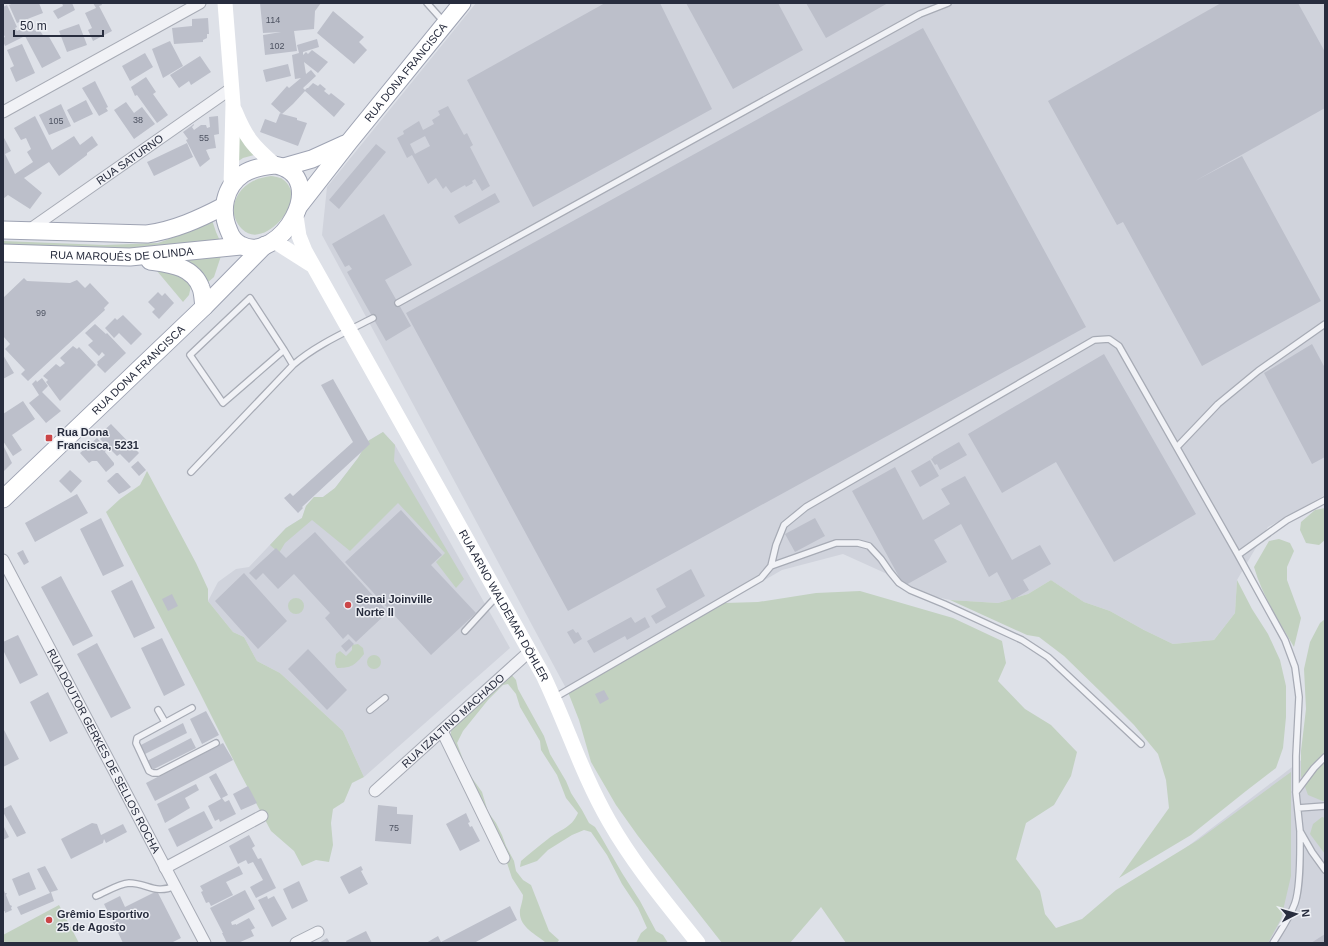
<svg xmlns="http://www.w3.org/2000/svg" width="1328" height="946" viewBox="0 0 1328 946" font-family="Helvetica,sans-serif">
<rect width="100%" height="100%" fill="#dee1e8"/>
<!-- built -->
<path fill="#d0d3dc" d="M476 3H1325V495L1268 527 1237 580 1235 613 1214 640 1173 644 1144 630 1110 611 1084 602 1051 580 1028 594 998 603 950 600 928 595 885 573 843 554 782 570 568 692 322 235 327 187Z
M383 432 395 445 510 648 364 777 343 731 280 673 257 661 244 637 233 632 208 601 218 582 236 569 249 567 286 528 302 518 306 506 314 497H323L335 488 358 458 368 441Z
M1325 742V943H1061Z"/>
<!-- green -->
<path fill="#c2d1c0" d="M235 132 254 155 243 158 234 164Z
M271 176C274 176 277 177 280 178 282 178 283 180 285 181 288 184 290 187 291 191 297 211 261 249 242 229 226 213 235 190 253 181 259 178 265 177 271 176Z
M212 220 216 232 221 243 147 250 3 245V241L104 245 158 243 196 229Z
M222 253 214 277 207 283 193 265 187 261 164 258Z
M168 270 183 274 191 286 189 295 183 302 157 271Z
M383 432 395 445 394 461 464 579 456 588 436 562 445 553 398 503 350 551 312 520 285 543 279 553 270 545 286 528 302 518 306 506 314 497H323L335 488 358 458 368 441Z
M147 471 196 563 208 589V601L233 632 244 637 257 661 280 673 343 731 364 777 352 783 344 802 333 809 331 823 333 845 329 862 316 860 302 866 294 851 271 831 240 773 199 691 106 512 120 499 140 485Z
M1325 508V540L1319 545 1306 543 1300 530 1301 522 1315 510Z
M1279 539 1290 543 1294 551 1287 567V580L1301 618 1294 647C1279 621 1262 595 1254 567L1269 541Z
M1051 580 1084 602 1110 611 1144 630 1173 644 1214 640 1235 613 1237 580 1252 609 1268 634 1280 660 1286 686V717L1283 748 1276 768 1246 791 1191 835 1119 878 1169 808 1166 780 1158 754 1134 725 1105 696 1064 656 1039 637 1027 635 950 600 998 603 1028 594Z
M860 591 953 618 1002 641 1006 663 998 681 1025 709 1051 725 1077 752 1071 776 1054 805 1026 823 1016 859 1040 891 1045 914 1056 928 1082 919 1116 890 1198 840 1291 772V876L1281 919 1268 943H846L821 907 790 943H722L638 836 616 805 591 762 579 720 568 692 724 603 758 602 816 593Z
M288 606a8 8 0 1 1 16 0a8 8 0 1 1-16 0Z
M1325 619V802L1308 795 1301 776V751L1306 709 1304 669 1310 642 1320 623Z
M358 644 363 648 364 654C355 665 352 668 337 668L335 664 336 654 340 651 346 656 352 650V645Z
M367 662a7 7 0 1 1 14 0a7 7 0 1 1-14 0Z
M510 673 516 680 518 689 544 736 550 754 566 781 571 793 582 810 589 823 595 827 600 835 622 873 640 901 656 931 663 935 668 943H636L641 933 647 928 638 908 622 884 607 855 591 832 584 830 572 835 548 850 537 861 520 867 521 861C530 853 539 846 548 839 560 829 571 829 578 813L566 798 557 775 541 750 540 741 520 707 516 694 508 684 503 685 488 700 463 731 457 743 467 771 482 792 488 812 496 823 502 835 506 846 514 861 516 871 523 880 531 885 549 931 559 940 557 943H546C536 934 518 927 520 910 521 905 523 900 523 895L512 878 506 860 450 743 451 731 458 723Z
M1322 817 1325 818V854L1310 834 1313 824Z
M59 905 79 943H3V935Z"/>
<!-- building -->
<path fill="#bcbfca" fill-rule="evenodd" d="M13 3H39L43 13 17 23 9 5Z
M62 3H72L75 10 58 19 53 11 63 6Z
M93 3H101L102 5 99 6 112 31 93 41 88 30 92 28 85 13 96 8Z
M260 3H321L315 11 314 29 294 31 297 51 265 55 263 35 281 32 263 33Z
M605 3H660L712 109 533 207 467 80Z
M686 3H778L803 50 733 89Z
M806 3H888L826 38Z
M1221 3H1298L1325 52V108L1195 181 1242 156 1321 301 1202 366 1123 222 1117 225 1048 101Z
M7 5 17 27 15 28 17 31 32 24 35 31 39 29 44 37 48 35 61 58 42 68 25 36 5 46 3 41V38L5 37 3 33V7Z
M333 11 364 37 359 42 367 50 354 64 317 33Z
M208 18 209 34H207V38L203 40V42L174 44 172 28 192 26V19Z
M79 24 87 45 67 52 59 31Z
M923 28 1086 327 568 611 406 313Z
M317 39 319 47 303 52V55L306 52 308 54 312 50 328 62 318 73 304 62 306 74 311 70 316 76 303 88 305 90 307 88H308L313 83 318 86 320 84 326 89 324 91 329 95 331 93 345 104 334 117 305 91 293 104 282 114 297 118V120L307 123 298 146 260 132 265 119 276 123 280 113 282 114 271 104 287 86 289 88 301 78 295 79 292 55 299 53 297 45Z
M170 41 183 66 163 78 152 49Z
M22 44 35 73 16 82 10 68 14 66 7 50Z
M145 53 153 67 130 81 122 66Z
M200 56 211 72 191 85 189 81 179 88 170 75Z
M288 64 291 76 266 82 263 70Z
M146 77 156 92 153 94 168 115 157 123 137 95 135 96 131 87Z
M95 81 108 107 106 108 108 111 99 116 82 88Z
M86 100 93 114 74 123 67 110Z
M126 102 134 113 142 107 155 124 134 139 114 110Z
M61 104 71 126 49 135 39 115Z
M448 106 464 135 467 133 473 145 470 147 490 186 482 191 475 179 472 181 473 183 466 187 465 185 451 193 446 186 443 189 436 178 428 184 412 155 407 158 397 138 404 134 403 131 419 121 423 130 434 124 432 120 440 115 438 111ZM425 136 430 146 415 154 410 144Z
M35 116 52 150 74 136 80 145 92 136 98 145 87 153V155L59 176 49 162 24 178 42 193 30 209 8 195 3 199V136L11 151 5 154 15 174 33 162 27 152 31 149 26 138 21 140 14 128Z
M218 116 219 134 214 135 216 148 209 149 206 150 210 159 200 167 186 140 188 139 183 132 194 124V125L192 127 194 130 201 125H206L207 128 210 127 209 117Z
M187 143 193 157 154 176 147 162Z
M376 144 386 152 339 209 329 200Z
M495 193 500 202 459 224 454 216Z
M384 214 412 265 385 280 411 326 386 341 347 272 352 269 349 265 345 267 332 244Z
M24 278 27 281 70 283 77 280 85 288 90 283 109 303 104 308 105 310 28 381 21 374 25 370 5 349 10 344 3 336V298Z
M158 292 162 296 165 293 174 303 159 319 152 312 155 309 148 302Z
M123 315 142 334 131 345 119 333 114 338 105 328 115 318 117 320Z
M95 324 106 334 107 333 126 353 105 373 97 365 98 363 97 362 105 355 102 352 99 356 88 345 93 341 85 333Z
M1312 344 1325 368V457L1312 464 1264 373Z
M73 346 77 349 79 347 96 365 60 401 46 382 48 380 43 376 56 364 60 367 65 363 60 358Z
M1104 354 1196 514 1114 562 1056 462 1002 493 968 434Z
M3 355 14 373 3 379Z
M42 378 48 386 42 392 61 411 46 423 29 403 39 395 32 384 36 380 37 382Z
M333 379 370 444 302 507 303 508 298 513 284 498 290 493 293 496 353 442 321 385Z
M23 401 35 419 12 435 22 450 13 456 3 441V414Z
M111 424 139 453 129 463 120 454 117 456 100 439 103 436 101 433Z
M97 438 106 448 105 449 106 450 105 452 114 463V465L106 472 97 461H92L89 463 80 453Z
M959 442 967 455 940 470 937 464 935 465 931 459 933 458V457Z
M3 445 12 463 3 472Z
M930 460 939 476 920 487 911 471Z
M138 461 146 470 139 476 131 467Z
M895 467 923 520 950 504 941 489 965 476 1012 560 1040 545 1051 564 1023 580 1029 590 1012 600 997 572 989 577 961 524 934 540 947 562 904 586 852 491Z
M70 470 82 481 71 493 59 481Z
M116 473H118L131 487 125 491 119 494 107 481Z
M77 494 88 513 35 542 25 523Z
M401 510 442 555 431 565 476 613 431 655 345 562Z
M101 518 124 566 103 576 80 529Z
M815 518 825 536 795 552 785 534Z
M315 532 388 612 356 642 348 634 343 639 325 618 330 613 294 574 278 589 263 573 256 580 249 573 276 548 286 558Z
M23 550 29 562 24 565 17 553Z
M691 569 705 596 656 624 651 616 666 607 656 589Z
M244 573 287 621 258 649 215 601Z
M61 576 93 636 73 646 41 587Z
M132 580 155 628 134 638 111 591Z
M172 594 178 606 168 611 162 599Z
M631 617 635 623 645 617 650 627 627 640 625 636 594 653 587 641Z
M573 629 576 633 578 632 582 639 574 644 567 632Z
M18 635 38 675 20 684 3 650V642Z
M162 638 185 685 164 696 141 648Z
M349 639 354 644 346 652 341 646Z
M97 643 131 708 111 718 77 654Z
M308 649 347 690 327 710 288 669Z
M604 690 609 699 600 704 595 694Z
M48 692 68 733 50 742 30 702Z
M206 711 219 735 202 744 190 719Z
M183 723 187 733 143 755 139 746Z
M3 728 19 759 3 767Z
M191 738 196 748 152 770 147 761Z
M223 743 233 760 155 801 146 783Z
M216 773 228 795 222 798 225 802 229 800 236 814 220 822 219 819 215 821 208 806 221 799 209 777Z
M196 784 199 790 185 798 190 808 165 823 157 804Z
M248 786 257 803 241 810 233 794Z
M11 805 26 833 17 837 3 812V809Z
M378 805 397 807V814L413 815 411 844 375 841Z
M204 811 213 828 177 847 168 829Z
M466 813 470 822 468 823 470 827 472 826 480 841 460 851 446 824Z
M92 823 97 824 101 835 123 824 127 832 106 843 104 839 103 843 71 859 61 839Z
M3 825 9 837 3 840Z
M249 835 255 846 252 848 258 859 261 858 276 888 256 898 250 887 263 880 253 862 248 864 246 860 238 864 229 846Z
M45 866 58 890 51 892 54 901 21 915 17 907 50 893 37 869Z
M239 866 243 874 226 882 233 895 211 906 209 902 206 903 201 892 203 891 200 886Z
M361 866 363 870 361 871 368 884 349 894 340 877Z
M29 872 36 889 19 896 12 879Z
M299 881 308 901 292 909 283 889Z
M3 888 5 893H7L6 895 10 905 12 906 11 908 12 910 5 913V911L3 912Z
M245 890 255 909 231 922 232 925 236 924V925L249 918 255 928 251 930 254 936 238 943H227L222 933H223L210 908Z
M157 891 181 938 171 943H123L104 904 120 896 125 907Z
M267 896 268 899 274 896 287 919 272 927 258 900Z
M510 906 517 920 474 943H426L438 936 441 942Z
M366 931 372 943H347L346 941Z
M1325 934V943H1311Z
M327 938 330 943H319Z"/>
<g fill="none" stroke-linecap="round" stroke-linejoin="round">
<defs>
<path id="lane" d="M427 3 444 22
M398 303 920 14 948 3
M284 350 223 403 190 355 250 298 284 350 293 365
M1177 447 1218 404 1258 371 1325 324
M191 472 293 365C316 345 346 332 373 318
M1238 555 1285 640 1295 667 1299 697 1296 756V793L1300 831 1312 852 1325 870
M771 566 836 543H858L869 546 881 559 890 572 899 583 910 590 944 604 1022 640 1048 657 1141 744
M465 631 497 596
M554 698 761 578 771 566 776 545 784 525 806 507 1094 340 1109 339 1119 346 1238 555 1287 520 1325 500
M192 708 137 738 136 743 149 771 153 773H158L216 743
M158 710 165 722
M370 710 385 698
M1296 792 1314 768 1325 757
M1298 808 1325 806
M96 896C106 892 118 884 129 883 147 883 155 895 175 886
M1273 943C1281 930 1290 917 1295 903 1301 885 1300 851 1300 832"/>
<g id="street">
<path d="M3 112 200 3"/>
<path id="s1" d="M29 230 232 88"/>
<path id="s2" d="M3 560 205 943"/>
<path d="M442 731 504 858"/>
<path id="s3" d="M375 791 530 651"/>
<path d="M165 868 262 816"/>
<path d="M296 943 318 932"/>
</g>
<g id="primary">
<path d="M275 165C333 176 279 266 241 245 235 242 231 237 229 231 220 211 224 187 243 174 252 168 264 166 275 165Z"/>
<path d="M284 167 312 159 345 144"/>
<path id="s5" d="M299 206 349 142 462 3"/>
<path d="M3 230 147 234C175 230 199 219 224 206"/>
<path id="s6" d="M3 253 130 257 241 246"/>
<path d="M150 261C170 264 193 266 201 288 203 293 203 301 204 307"/>
<path id="s7" d="M3 499 204 307 265 245"/>
</g>
</defs>
<!-- lane casing -->
<use href="#lane" stroke="#a7abb5" stroke-width="8"/>
<!-- street casing -->
<use href="#street" stroke="#a7abb5" stroke-width="13"/>
<!-- primary casing -->
<use href="#primary" stroke="#9ea3b3" stroke-width="19"/>
<!-- lane -->
<use href="#lane" stroke="#f1f2f6" stroke-width="5.5"/>
<!-- street -->
<use href="#street" stroke="#f1f2f6" stroke-width="11"/>
<!-- secondary -->
<g stroke="#fff" stroke-width="15">
<path d="M225 3 233 104 231 186"/>
<path d="M235 111C246 138 253 146 275 165"/>
<path id="s4" d="M296 216 299 236 305 251 543 675C566 723 582 774 609 821 634 865 667 904 698 943"/>
<path d="M274 241 310 264"/>
</g>
<!-- primary -->
<use href="#primary" stroke="#fff" stroke-width="17"/>
</g>
<!-- markers -->
<g fill="#cb4547" stroke="#eef0f5" stroke-width="1.5">
<rect x="45" y="434" width="8" height="8" rx="2"/>
<circle cx="348" cy="605" r="4"/>
<circle cx="49" cy="920" r="4"/>
</g>
<g text-anchor="middle" stroke-width="3" stroke-linejoin="round" paint-order="stroke">
<!-- number labels -->
<g font-size="9" fill="#4d5261">
<text x="273" y="23">114</text>
<text x="277" y="49">102</text>
<text x="138" y="123">38</text>
<text x="56" y="124">105</text>
<text x="204" y="141">55</text>
<text x="41" y="316">99</text>
<text x="394" y="831">75</text>
</g>
<!-- street labels -->
<g font-size="11" fill="#282d3e" stroke="#eef0f5">
<text dy="4" stroke="none"><textPath href="#s5" startOffset="171">RUA DONA FRANCISCA</textPath></text>
<text dy="4" stroke="none"><textPath href="#s1" startOffset="123">RUA SATURNO</textPath></text>
<text dy="4" stroke="none"><textPath href="#s6" startOffset="119">RUA MARQUÊS DE OLINDA</textPath></text>
<text dy="4" stroke="none"><textPath href="#s7" startOffset="187">RUA DONA FRANCISCA</textPath></text>
<text dy="4" stroke="none"><textPath href="#s4" startOffset="443">RUA ARNO WALDEMAR DÖHLER</textPath></text>
<text dy="4" stroke="none"><textPath href="#s3" startOffset="105">RUA IZALTINO MACHADO</textPath></text>
<text dy="4" stroke="none"><textPath href="#s2" startOffset="216">RUA DOUTOR GERKES DE SELLOS ROCHA</textPath></text>
</g>
<!-- poi labels -->
<g font-size="11" font-weight="bold" fill="#282d3e" stroke="#eef0f5" text-anchor="start">
<text x="57" y="436">Rua Dona<tspan x="57" dy="13">Francisca, 5231</tspan></text>
<text x="356" y="603">Senai Joinville<tspan x="356" dy="13">Norte II</tspan></text>
<text x="57" y="918">Grêmio Esportivo<tspan x="57" dy="13">25 de Agosto</tspan></text>
</g>
</g>
<!-- border -->
<rect width="1328" height="946" fill="none" stroke="#282d3e" stroke-width="8"/>
<!-- north arrow -->
<g transform="translate(1296 914) rotate(84)" stroke="#eef0f5" stroke-width="3" paint-order="stroke">
<path d="M0-3L7 15L0 10L-7 15Z" fill="#282d3e"/>
<text y="-6" font-size="11" font-weight="bold" text-anchor="middle" fill="#282d3e">N</text>
</g>
<!-- scale -->
<path d="M14 30v6h89v-6" fill="none" stroke="#282d3e" stroke-width="2"/>
<text x="20" y="30" font-size="12" fill="#282d3e" stroke="#eef0f5" stroke-width="3" paint-order="stroke">50 m</text>
</svg>
